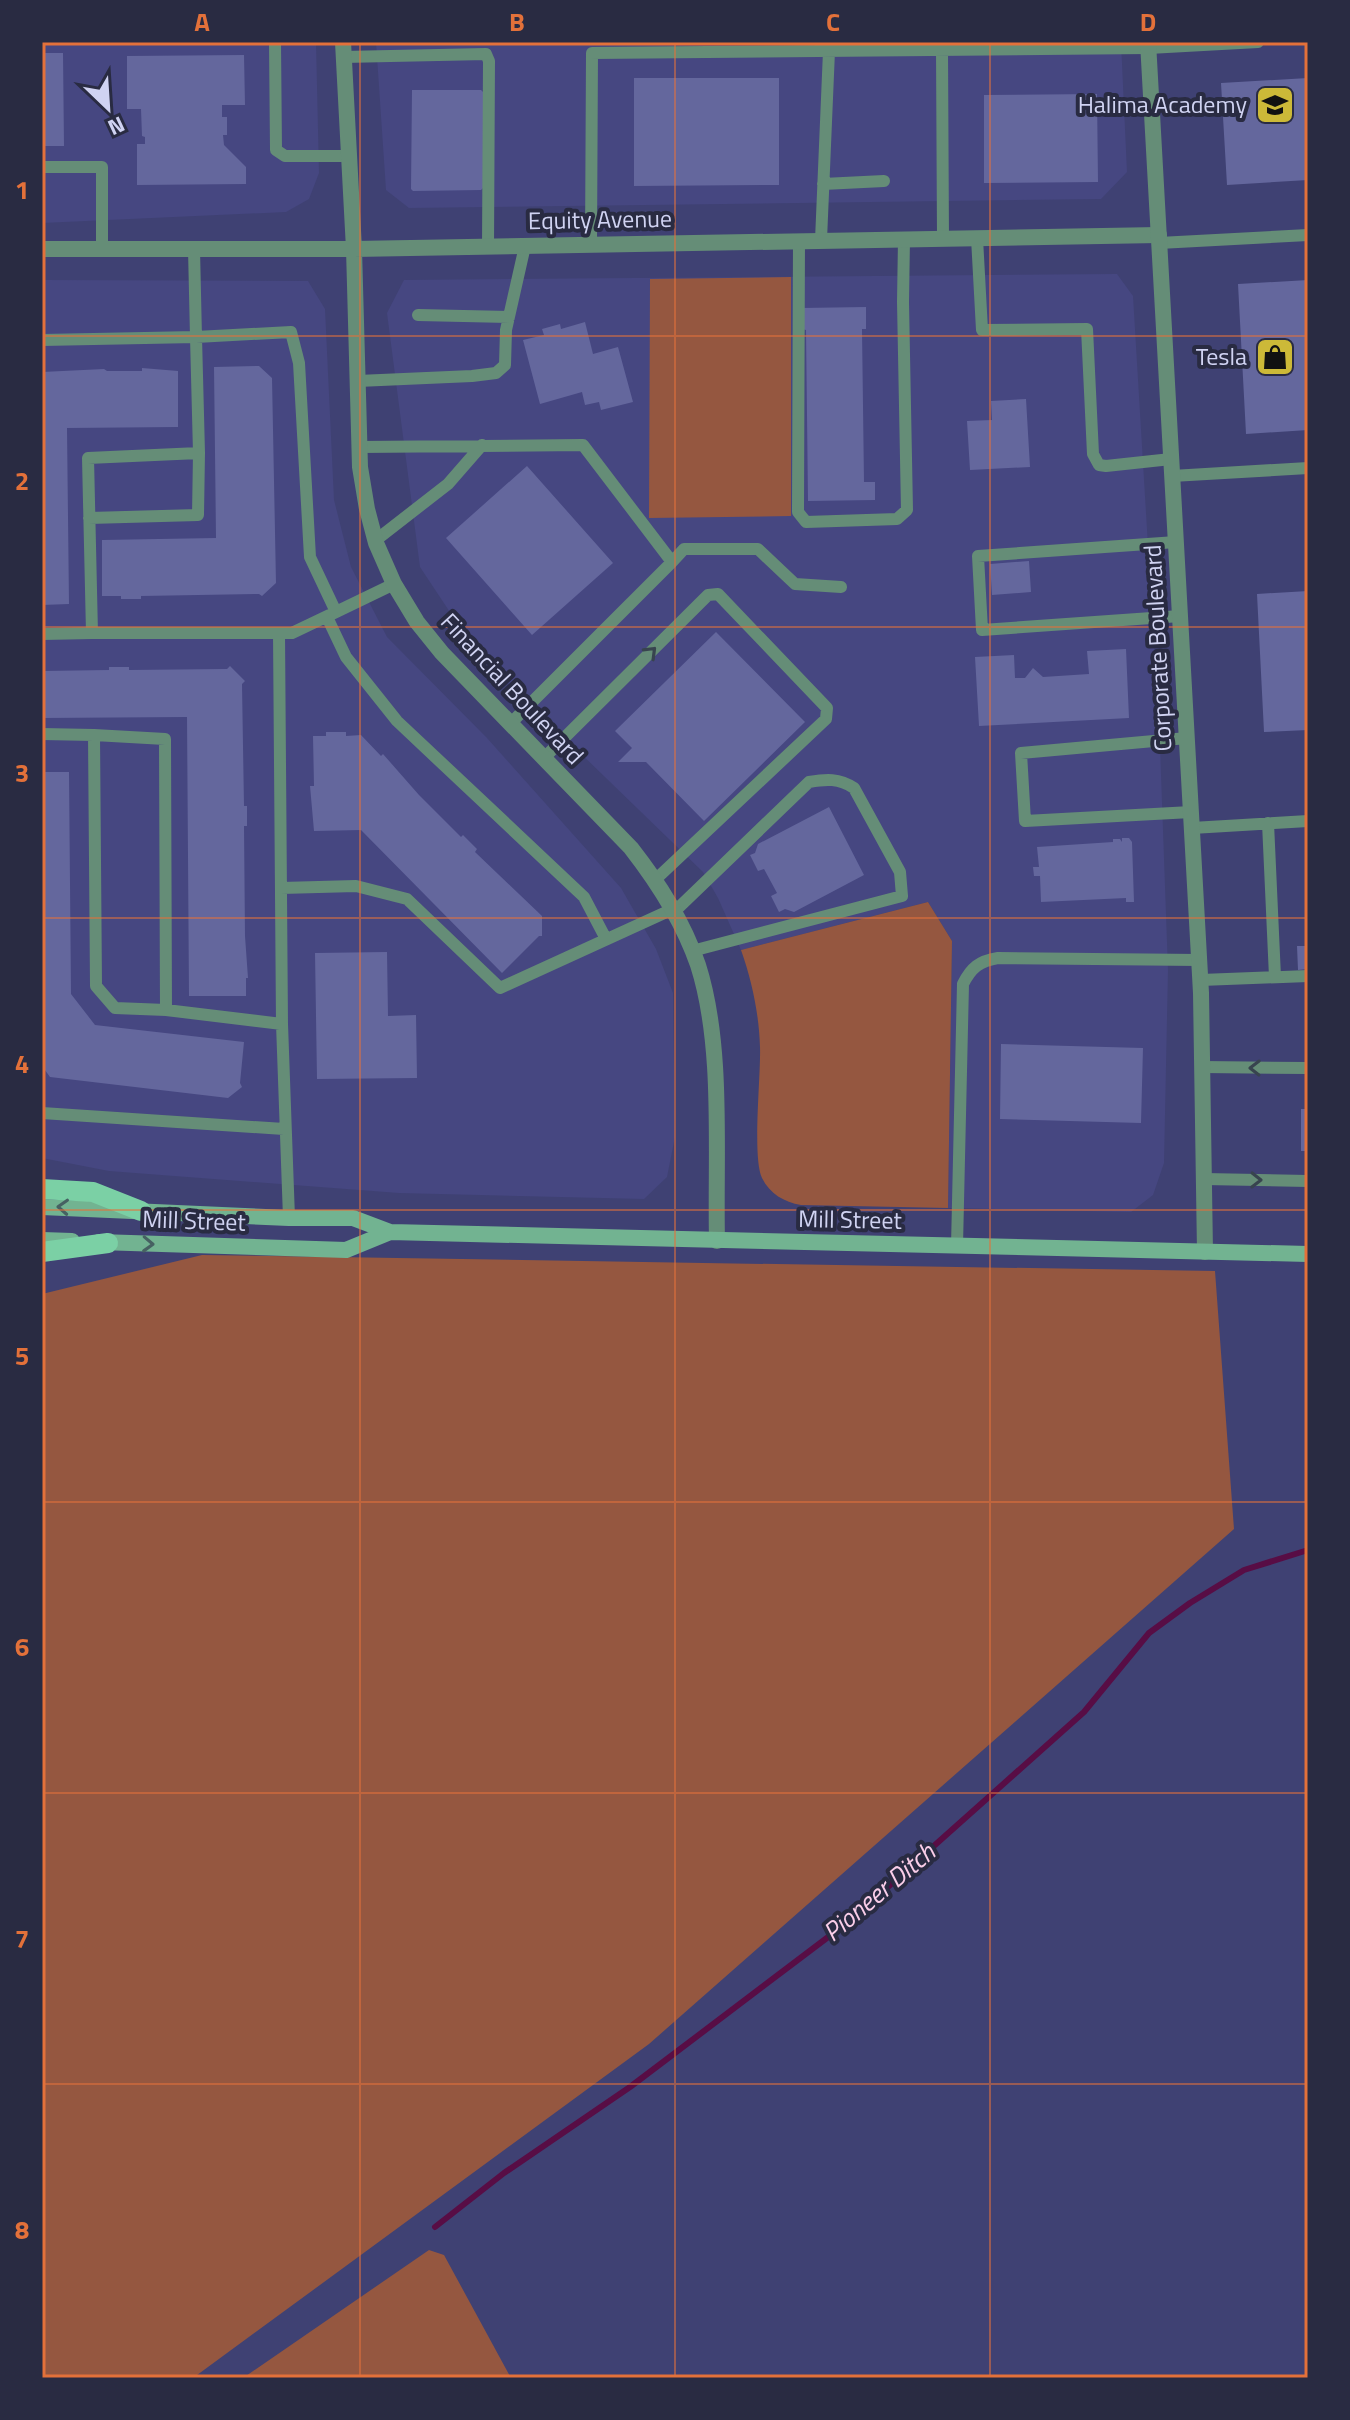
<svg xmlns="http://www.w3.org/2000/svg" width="1350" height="2420" viewBox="0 0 1350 2420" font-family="'Titillium Web',sans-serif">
<rect width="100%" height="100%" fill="#3f4173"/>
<!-- built -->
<path fill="#464781" d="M42 42H316L319 173 309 199 286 212 42 223Z
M376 42H1121L1127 172 1101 199 409 208 386 190Z
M1117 274 1133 296 1160 746 1168 970 1164 1163 1153 1195 1131 1212 948 1208 952 941 928 902 741 950 718 898 703 872 477 653 420 567 387 313 404 280Z
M42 280 308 281 325 309 334 500 351 567 387 637 487 738 621 888 656 949 673 993 675 1137 667 1177 644 1199 399 1193 109 1171 42 1158Z"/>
<!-- green -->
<path fill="#955740" d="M791 277V516L649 518 650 279Z
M928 902 952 941 948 1208 801 1205C784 1202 770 1194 762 1178 752 1157 761 1076 760 1047 759 1014 752 981 741 950Z
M202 1255 1215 1271 1234 1529 649 2044 193 2378H42V1294Z
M429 2250 444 2255 511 2378H243Z"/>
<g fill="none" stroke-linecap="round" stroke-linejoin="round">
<!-- stream -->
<path stroke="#580d45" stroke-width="6" d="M435 2227 504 2173 630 2087 852 1919 1084 1712 1149 1633 1190 1603 1244 1570 1308 1550"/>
</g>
<!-- building -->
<path fill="#64679d" d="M42 53H63L64 146H42Z
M244 55 245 105H222V117H227V135H223L224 145 246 167V184L137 185V144H145V137L142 136 141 109H127V56Z
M634 78H779V185L634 186Z
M1308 78V180L1227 185 1221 83Z
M412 90H481L483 92V188L481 190 413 191 411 189Z
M1097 94 1098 182 984 183V95Z
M1308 280V430L1246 434 1238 284Z
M866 307V329H862L864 482H875V500L808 501 806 330 802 329 801 308Z
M585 322 593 354 618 347 633 402 601 410 599 402 585 405 582 392 540 404 523 340 544 335 542 329 560 324 561 329Z
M259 366 272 378 276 583 262 596 259 594 141 596V599H121V596H102V540L216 538 214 367Z
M142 368 178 371V427L67 428 69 604 42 605V372L104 369 107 371H142Z
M1026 399 1030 467 970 470 967 421 992 420 991 401Z
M527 466 613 563 532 635 446 538Z
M1029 561 1031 592 992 595 990 564Z
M1308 591V730L1264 732 1257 594Z
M716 632 805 722 704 821 646 762H618L632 748 615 731Z
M1126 649 1129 718 979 726 975 657 1014 655 1015 678H1025L1033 668 1043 677 1089 674 1087 651Z
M230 666 245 681 242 684 244 806H247V826H244L245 936 248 978H246V996H189L187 717 42 718V671L109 670V667H129V670L227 669Z
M326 732H346V736L361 735 381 756 383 754 419 795 461 837 463 835 477 849 475 852 542 916V936H539L502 973 361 830 314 831 310 786H314L313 736H326Z
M42 772H69L71 994 95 1025 244 1042 240 1083 242 1087 228 1098 50 1077 42 1066Z
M829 807 864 875 794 912 785 909 779 912 771 896 777 893 764 869 758 871 750 855 755 853 758 844Z
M1122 838H1129L1132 842 1134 902H1126V898L1041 902 1040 876H1034L1033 867H1039L1037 847 1113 842V839H1120L1122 842Z
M1297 946H1308V969L1298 970Z
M387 952 388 1016 416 1015 417 1078 317 1079 315 953Z
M1001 1044 1143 1048 1141 1123 1000 1119Z
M1301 1109H1308V1151H1301Z"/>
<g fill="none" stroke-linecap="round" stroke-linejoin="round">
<!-- service -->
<path stroke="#658d77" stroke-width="12" d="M275 42 276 150 285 156H349
M942 50 943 239
M343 57 486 54 489 61 488 247
M42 167H102V249
M823 184 884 181
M977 238 982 330 1087 329 1093 454 1099 465 1106 466 1171 459
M799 240 798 512 806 522 897 519 907 510 903 302 904 239
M821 240 829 51
M1159 243 1308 235
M591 245 592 53 1149 48 1258 42
M194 249 196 337 291 332 299 363 310 557 336 612 394 584
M418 315 509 317
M42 340 196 337 199 453 88 458 92 633H292L336 612
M358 381 472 376 496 373 505 365 506 330 525 246
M359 447 583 445 672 562 510 724
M1172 476 1308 468
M89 518 198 515 199 453
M376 540 448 484 482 445
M1176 542 978 556 982 630 1180 616
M672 562 684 549H758L795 584 841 587
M327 617 346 657 397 721 584 897 606 939
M42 634 92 633
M42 734 94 735
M1187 738 1021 753 1025 821 1191 812
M544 758 708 595 718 594 827 708 826 719 655 880
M1268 823 1275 977
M1192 828 1308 821
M281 888 356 886 407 899 500 988 673 909
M674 912 809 782C826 779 839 778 854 788L900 872 902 896 692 951
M1201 980 1308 976
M166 1010 115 1008 96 986 94 735 165 739 166 1010 282 1024 279 633
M282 1024 289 1218
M1202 1067 1308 1068
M42 1113 284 1129
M1204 1179 1308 1181
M957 1246 963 984C971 968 979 961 998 958L1199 960"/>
<!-- minor -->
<path stroke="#658d77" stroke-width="16" d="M343 42 354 249 360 467 367 509 376 543 394 584 417 622 442 653 631 848C659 884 683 921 698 965 724 1046 715 1154 717 1241
M42 249H354L1159 235"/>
<!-- tertiary -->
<path stroke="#658d77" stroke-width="16" d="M1148 42 1201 993 1205 1252"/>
<!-- secondary -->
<path stroke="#72b391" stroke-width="16" d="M42 1207 289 1218H353L390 1232 1308 1254
M42 1240 72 1241
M99 1242 346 1250 390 1232"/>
<!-- primary -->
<path stroke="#7bd0a5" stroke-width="20" d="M42 1189 93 1192 141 1211
M42 1252 108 1243"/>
</g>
<!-- one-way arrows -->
<defs><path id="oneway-chevron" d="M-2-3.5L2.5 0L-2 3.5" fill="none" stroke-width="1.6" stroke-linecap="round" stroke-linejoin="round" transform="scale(2)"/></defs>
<g stroke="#38444f">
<use href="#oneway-chevron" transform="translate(651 652) rotate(-45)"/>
<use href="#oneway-chevron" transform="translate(1255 1068) rotate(-179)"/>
<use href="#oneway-chevron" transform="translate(1256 1180) rotate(1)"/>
</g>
<g stroke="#466162">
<use href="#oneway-chevron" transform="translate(63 1207) rotate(-177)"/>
<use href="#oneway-chevron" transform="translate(148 1244) rotate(2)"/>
</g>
<!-- grid -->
<path fill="none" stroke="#e3713a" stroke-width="2" stroke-opacity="0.55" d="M360 42V2378M675 42V2378M990 42V2378M42 336H1308M42 627H1308M42 918H1308M42 1210H1308M42 1502H1308M42 1793H1308M42 2084H1308"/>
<!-- icons -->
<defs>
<symbol id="school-square" viewBox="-11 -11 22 22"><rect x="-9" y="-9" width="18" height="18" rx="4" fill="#ccb938" stroke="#292b42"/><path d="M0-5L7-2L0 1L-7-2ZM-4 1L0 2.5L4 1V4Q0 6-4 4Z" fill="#111"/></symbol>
<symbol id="shop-square" viewBox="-11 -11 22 22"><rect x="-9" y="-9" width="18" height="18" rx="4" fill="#ccb938" stroke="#292b42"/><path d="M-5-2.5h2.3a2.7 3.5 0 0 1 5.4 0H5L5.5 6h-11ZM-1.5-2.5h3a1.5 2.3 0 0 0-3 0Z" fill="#111"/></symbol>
</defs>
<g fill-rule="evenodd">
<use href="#school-square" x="1253" y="83" width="44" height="44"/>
<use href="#shop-square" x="1253" y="335" width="44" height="44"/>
</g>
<g text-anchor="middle" stroke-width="8" stroke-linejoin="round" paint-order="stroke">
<!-- poi labels -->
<g font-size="24" fill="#d0d3f2" stroke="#292b42" text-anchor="end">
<text x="1247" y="113">Halima Academy</text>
<text x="1247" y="365">Tesla</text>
</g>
<!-- street labels -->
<g font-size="24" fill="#d0d3f2" stroke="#292b42">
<text transform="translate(600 220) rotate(-1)" y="8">Equity Avenue</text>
<text transform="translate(1158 648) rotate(-93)" y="8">Corporate Boulevard</text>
<text transform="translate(512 689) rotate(47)" y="8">Financial Boulevard</text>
<text transform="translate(850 1220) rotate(1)" y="8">Mill Street</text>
<text transform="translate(194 1221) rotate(2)" y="8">Mill Street</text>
</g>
<!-- water labels -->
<g font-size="26" font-style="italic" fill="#facee9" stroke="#292b42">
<text transform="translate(879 1892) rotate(-40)" y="9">Pioneer Ditch</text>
</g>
</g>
<!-- border -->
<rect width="1350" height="2420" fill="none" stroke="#292b42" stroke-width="88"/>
<!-- north arrow -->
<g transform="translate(108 108) rotate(155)" stroke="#292b42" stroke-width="6" paint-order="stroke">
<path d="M0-6L14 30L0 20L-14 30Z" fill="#d0d3f2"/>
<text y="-12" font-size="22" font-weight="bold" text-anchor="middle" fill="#d0d3f2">N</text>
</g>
<rect x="44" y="44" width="1262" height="2332" fill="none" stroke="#e3713a" stroke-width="3"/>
<g font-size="26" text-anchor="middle" font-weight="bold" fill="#e3713a">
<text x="202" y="31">A</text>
<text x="517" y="31">B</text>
<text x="833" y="31">C</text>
<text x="1148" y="31">D</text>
<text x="22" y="199">1</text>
<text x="22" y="490">2</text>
<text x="22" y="782">3</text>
<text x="22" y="1073">4</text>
<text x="22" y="1365">5</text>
<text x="22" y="1656">6</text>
<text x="22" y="1948">7</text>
<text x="22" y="2239">8</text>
</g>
</svg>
